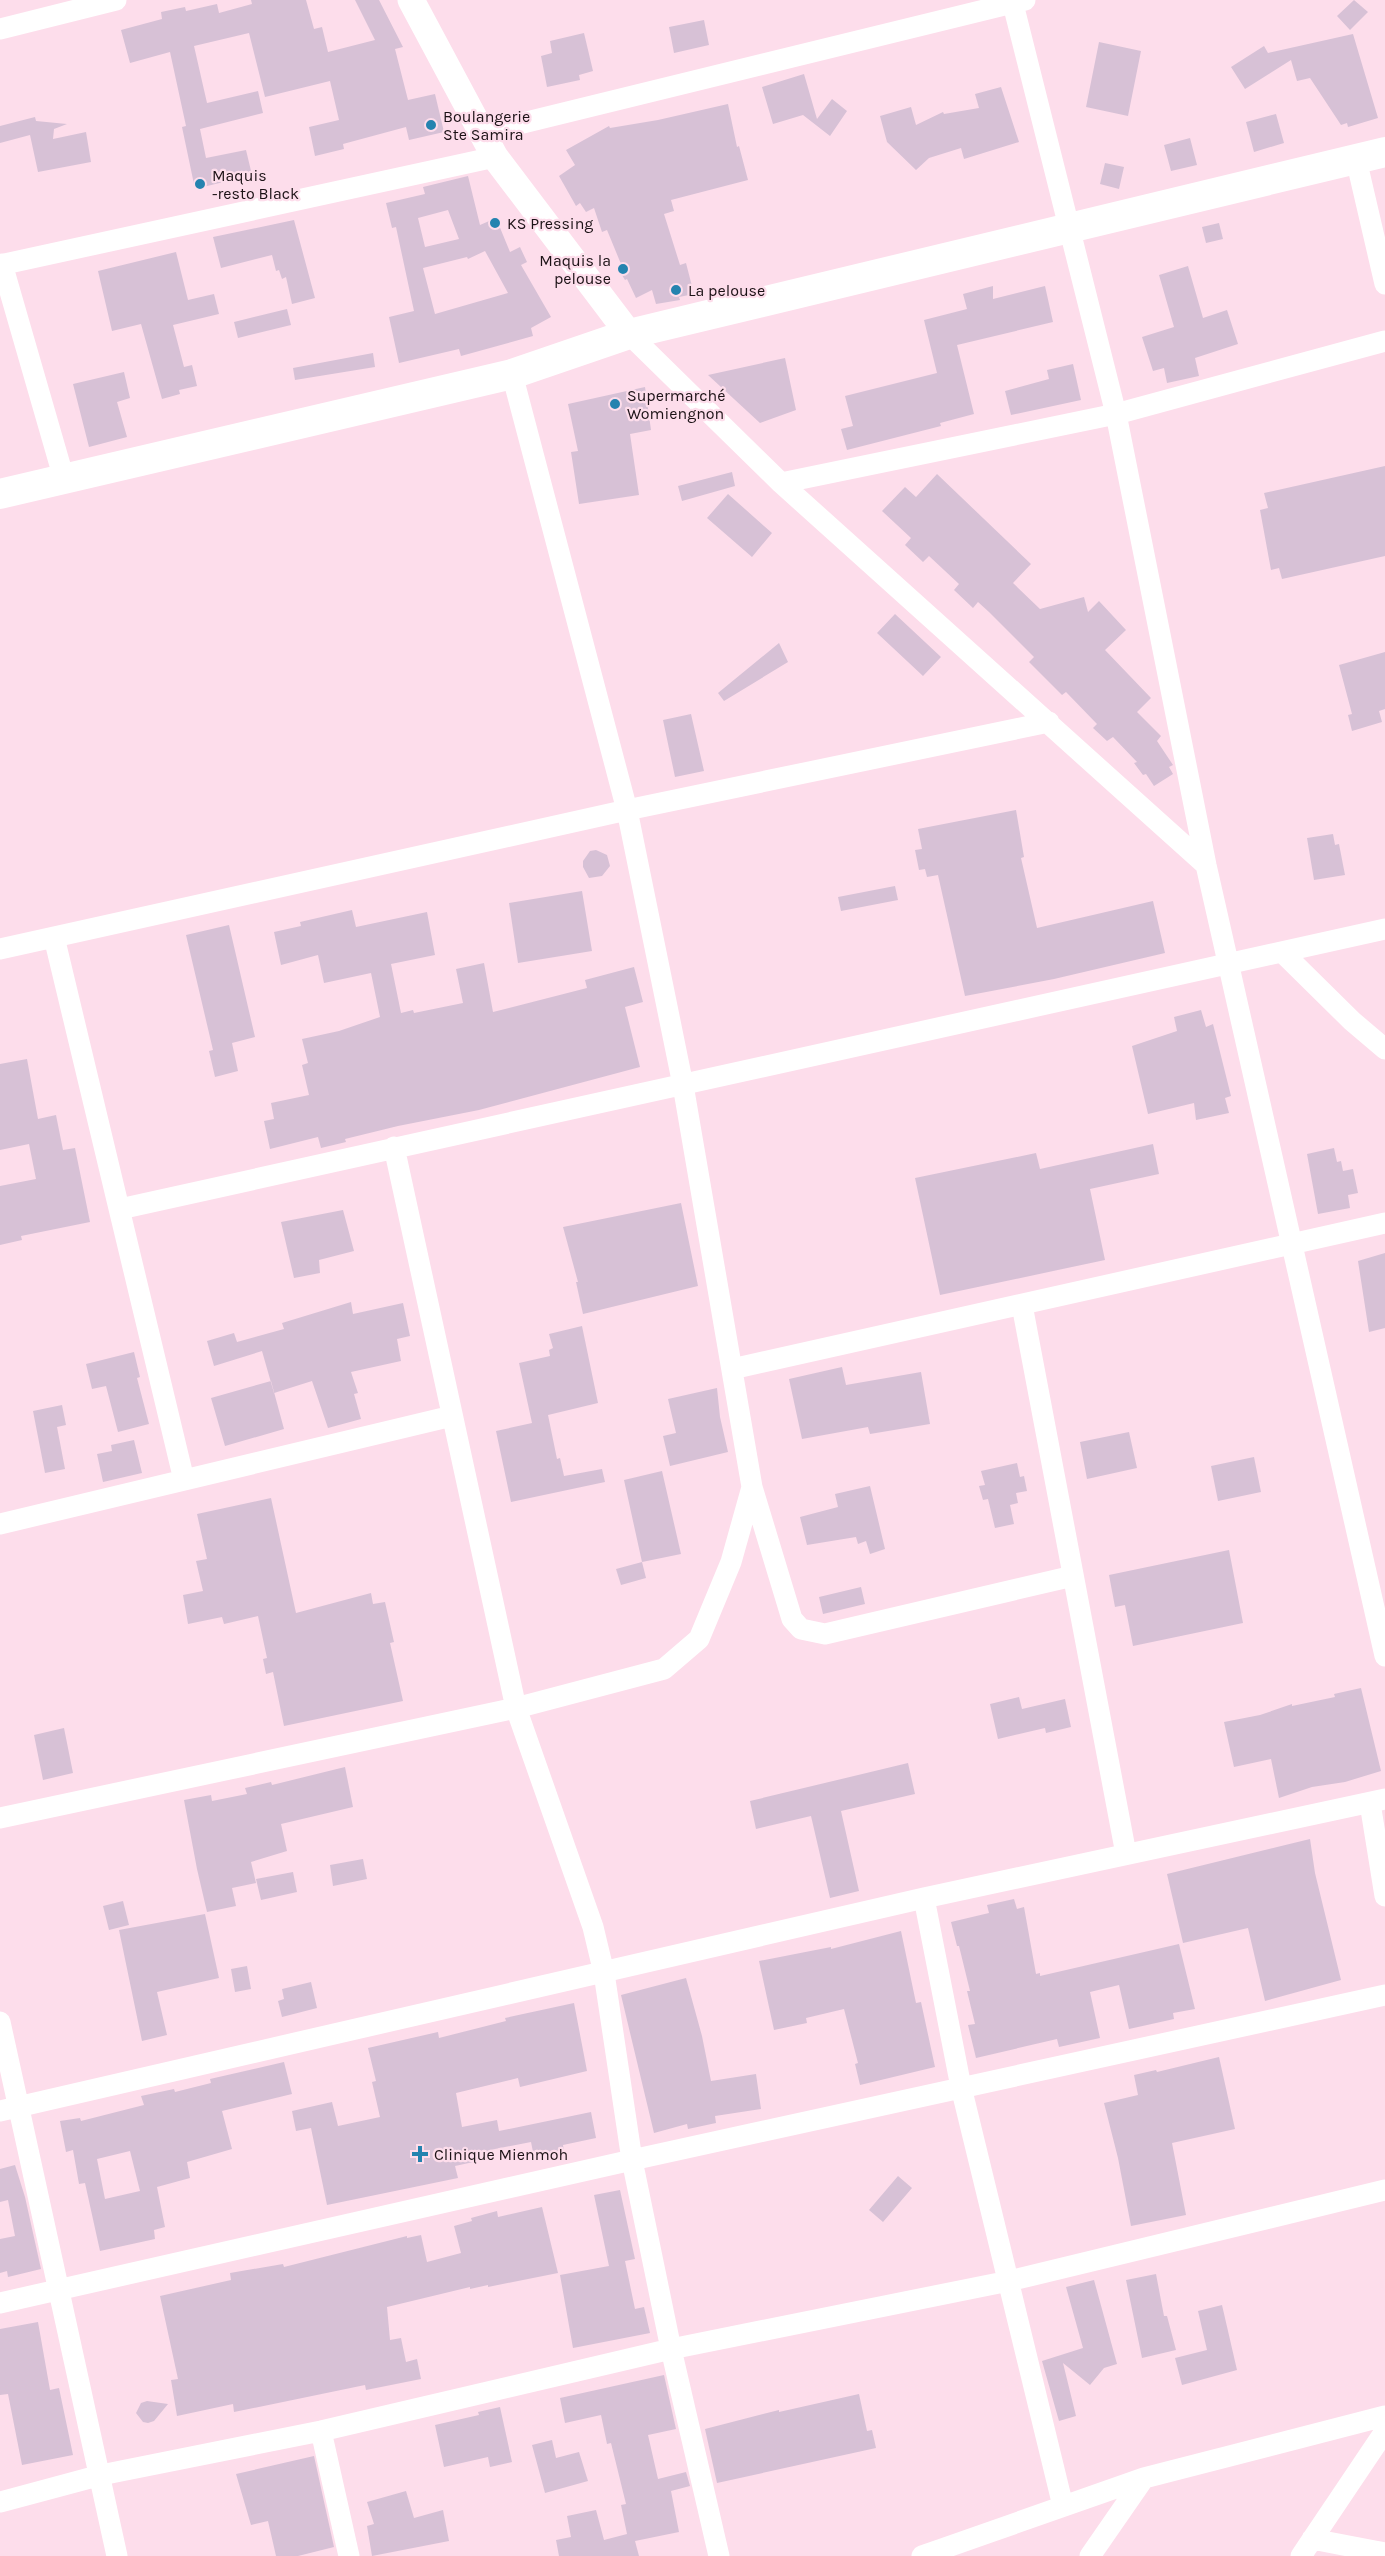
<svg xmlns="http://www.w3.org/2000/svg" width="1385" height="2556" viewBox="0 0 1385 2556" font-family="Karla,sans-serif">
<rect width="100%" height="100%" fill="#fdddeb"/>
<!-- building -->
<path fill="#d7c1d6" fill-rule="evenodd" d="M251 0H306L314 29 322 27 328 52 375 40 355 0H379L403 47 395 49 408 100 435 94 444 132 409 140 406 127 343 144 344 149 315 156 309 127 339 120 330 81 265 97 249 33 194 46 207 103 258 91 263 113 200 129 206 158 246 150 252 175 195 189 182 127 186 126 170 52 130 63 121 30 162 19 161 12 185 7 186 11 217 4 219 13 252 4Z
M1354 0 1368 12 1350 30 1337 16Z
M704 20 709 45 674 53 669 27Z
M584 33 593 71 579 75 580 80 547 87 541 56 552 53 550 41Z
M1353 34 1378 118 1348 127 1347 123 1341 125 1310 78 1297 81 1291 60 1245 89 1231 67 1264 46 1268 53Z
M1099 42 1141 51 1128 116 1086 107Z
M804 74 817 119 832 99 847 111 830 136 803 115 773 124 762 87Z
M1001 87 1019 142 964 159 961 148 929 158 916 170 887 142 880 116 911 107 916 125 943 112 944 114 979 108 975 94Z
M728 104 737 147 739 146 748 180 671 200 674 211 664 214 680 265 686 263 694 294 679 297 680 300 656 304 652 290 636 298 627 279 625 280 617 267 621 264 607 230 602 232 594 208 586 212 580 203 576 206 559 176 575 165 566 150 609 126 610 128 658 120Z
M1276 114 1284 143 1254 152 1246 122Z
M35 117 36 121 67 124 54 129 53 139 86 132 91 162 38 172 30 135 0 143V126Z
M1190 138 1197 165 1171 171 1164 145Z
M1105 163 1124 167 1119 189 1100 184Z
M468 176 480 225 496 218 510 252 520 247 527 262 521 265 551 317 531 328 533 336 461 356 459 349 399 363 389 317 414 311 396 227 392 228 386 203 425 194 423 187ZM448 210 459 239 425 247 418 218ZM485 251 508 293 435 314 423 268 467 257 468 259Z
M294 220 315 298 292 304 286 277 282 279 279 270 276 271 272 255 221 268 213 237Z
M1219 223 1223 239 1206 243 1202 227Z
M176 252 188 300 214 294 219 314 173 325 184 367 192 365 197 386 179 390 180 394 162 399 141 324 112 331 98 271Z
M1188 266 1203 318 1227 310 1238 344 1195 358 1199 376 1167 383 1164 368 1153 371 1142 337 1174 327 1159 275Z
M993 286V299L1045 286 1053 322 957 345 974 414 940 423 941 426 847 450 841 429 853 426 845 396 937 373 924 320 967 309 963 294Z
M287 309 291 325 238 338 234 322Z
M373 353 375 367 295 380 293 368Z
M785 358 796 410 760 423 708 375Z
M1073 364 1081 400 1011 415 1005 391 1049 379 1047 370Z
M124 372 130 398 117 402 127 437 89 447 73 384Z
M645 387 651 430 630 434 639 495 579 504 571 452 578 451 568 404Z
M1385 466V556L1282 579 1279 568 1271 570 1260 510 1268 508 1264 493Z
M732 472 735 486 682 501 678 486Z
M937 474 1031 564 1013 583 1040 609 1084 597 1088 612 1099 601 1126 630 1105 650 1151 698 1137 712 1161 736 1157 741 1173 765 1169 767 1173 774 1154 786 1146 774 1143 775 1134 763 1137 762 1113 737 1107 741 1093 728 1097 724 1066 692 1062 695 1029 662 1034 657 989 612 978 602 973 608 954 590 959 584 929 556 923 562 905 545 911 538 882 511 905 487 916 497Z
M728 494 772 533 752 557 707 518Z
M895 614 941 657 923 676 877 633Z
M779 643 788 662 724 701 718 693Z
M1385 652V709L1379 711 1382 722 1352 731 1348 715 1352 714 1339 665Z
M691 714 704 771 675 777 663 720Z
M1016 810 1024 857 1021 858 1037 928 1153 901 1165 953 1054 979 965 996 938 875 927 877 925 869 919 870 915 850 922 849 918 829Z
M1333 834 1335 845 1339 844 1345 875 1314 880 1307 838Z
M596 850 607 855 610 866 602 876 589 878 583 867V861L590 851Z
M895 886 898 900 841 911 838 897Z
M582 891 592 951 518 963 509 903Z
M352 910 356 927 427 912 435 955 391 964 401 1013 413 1010 414 1013 463 1003 456 969 484 963 493 1012 587 988 585 980 634 967 643 1002 625 1007 640 1067 479 1110 398 1126 345 1139 346 1142 321 1148 318 1137 270 1149 264 1121 274 1119 271 1103 309 1095 302 1065 308 1063 302 1039 339 1031 380 1017 371 973 324 983 318 955 281 965 274 932 301 926 300 922Z
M229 925 255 1037 232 1043 238 1071 215 1077 209 1051 213 1050 186 935Z
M1201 1010 1206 1027 1213 1024 1231 1096 1225 1098 1229 1113 1196 1120 1194 1103 1148 1114 1132 1046 1177 1031 1174 1017Z
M27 1059 38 1119 56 1115 63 1150 75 1148 90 1222 21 1236 22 1240 0 1245V1186L36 1179 29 1144 0 1150V1064Z
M1153 1144 1159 1174 1090 1189 1105 1260 940 1295 915 1178 1036 1153 1040 1169Z
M1334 1148 1337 1162 1341 1161 1343 1171 1353 1169 1358 1193 1348 1195 1350 1208 1318 1214 1307 1154Z
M681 1203 698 1286 583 1314 576 1282H578L563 1227Z
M343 1210 354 1251 319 1260 320 1273 294 1278 281 1222Z
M1385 1253V1328L1369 1332 1358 1261Z
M351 1302 353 1314 403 1303 410 1336 397 1339 401 1361 351 1372 358 1393 354 1394 361 1419 328 1428 312 1381 274 1393 262 1351 214 1366 207 1341 234 1333 237 1342 284 1329 282 1323Z
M582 1326 598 1403 548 1415 557 1459 560 1458 564 1476 602 1469 605 1482 511 1502 496 1431 532 1423 519 1363 550 1356 549 1350 553 1348 549 1334Z
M134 1352 140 1377 137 1378 149 1424 118 1432 106 1386 92 1389 86 1364Z
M842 1367 846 1385 921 1372 930 1424 870 1434 868 1427 802 1439 789 1379Z
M271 1381 284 1429 225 1446 211 1398Z
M717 1388 720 1417 728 1452 670 1466 663 1436 676 1433 668 1399Z
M62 1405 66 1425 57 1427 65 1469 45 1473 33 1411Z
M1129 1432 1137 1468 1087 1479 1080 1442Z
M134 1440 142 1473 103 1482 97 1454 112 1451 111 1445Z
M1254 1457 1261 1492 1218 1501 1211 1466Z
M1017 1463 1020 1477 1024 1476 1027 1491 1016 1493 1018 1503 1010 1505 1014 1524 995 1528 988 1499 983 1500 979 1486 985 1485 981 1471Z
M662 1471 681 1554 642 1562 624 1480Z
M870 1486 885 1549 870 1554 866 1541 858 1544 856 1537 807 1545 800 1517 838 1507 835 1494Z
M271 1498 296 1613 371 1593 373 1604 385 1602 394 1642 390 1643 403 1701 284 1726 273 1672 266 1674 263 1659 267 1658 258 1616 224 1624 222 1617 188 1624 183 1595 203 1591 196 1561 207 1559 197 1514Z
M1229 1550 1243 1623 1133 1646 1125 1605 1115 1607 1109 1575Z
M642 1562 646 1578 621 1585 616 1569Z
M861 1587 865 1604 823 1614 819 1597Z
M1361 1688 1381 1771 1345 1782 1312 1787 1279 1798 1271 1759 1234 1767 1224 1722 1260 1715 1292 1704V1706L1335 1697 1334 1694Z
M1019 1697 1022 1709 1065 1699 1071 1727 1046 1733 1045 1728 998 1739 990 1704Z
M64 1728 73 1773 43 1780 34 1735Z
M908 1763 915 1794 841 1811 859 1891 830 1898 811 1816 756 1829 750 1801Z
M345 1767 353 1807 281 1824 287 1851 251 1862 256 1883 232 1888 236 1906 207 1912 197 1869 184 1800 211 1795 212 1801 247 1794 245 1788 271 1782 272 1785Z
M1310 1839 1315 1873 1341 1980 1265 2001 1248 1928 1183 1943 1167 1874Z
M363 1859 367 1879 333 1886 330 1865Z
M293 1872 297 1892 261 1900 256 1879Z
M1014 1899 1017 1909 1024 1907 1036 1974 1040 1973V1976L1179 1944 1195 2009 1173 2013 1174 2019 1129 2029 1119 1985 1090 1992 1100 2038 1059 2047 1057 2039 976 2058 968 2025 975 2024 967 1991H970L959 1946H957L951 1922 989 1913 987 1905Z
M123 1901 129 1925 109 1930 103 1906Z
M205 1914 219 1978 157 1992 167 2035 142 2041 119 1930Z
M901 1931 916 2003 921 2002 935 2067 860 2085 855 2064 858 2063 844 2009 806 2018 807 2023 774 2030 759 1961 831 1947V1949Z
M247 1966 251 1989 235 1992 231 1969Z
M686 1978 702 2036 711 2081 756 2074 761 2109 715 2116 716 2123 688 2129 687 2124 654 2133 621 1995Z
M311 1982 317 2008 282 2017 278 2001 284 1999 282 1989Z
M574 2003 587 2071 520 2087 518 2078 456 2093 462 2127 497 2120 499 2131 591 2112 596 2138 563 2145 564 2152 534 2157 531 2142 490 2150 492 2158 455 2166 458 2178 327 2205 311 2128 296 2131 292 2111 332 2102 338 2126 380 2117 372 2082 376 2081 368 2048 438 2032 439 2038 506 2021 505 2018Z
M1219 2057 1235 2129 1172 2143 1186 2215 1131 2226 1118 2158 1104 2103 1138 2095 1134 2075 1156 2070 1157 2072Z
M284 2062 292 2094 222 2111 232 2149 187 2162 190 2178 157 2187 165 2227 154 2230 155 2239 100 2251 85 2183 79 2184 73 2150 66 2152 60 2121 80 2118 81 2121 144 2105 141 2096 174 2089 175 2092 211 2083 210 2079ZM130 2151 140 2191 105 2199 97 2159Z
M15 2165 25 2197 41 2269 8 2277 7 2271 0 2273V2239L15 2236 8 2200 0 2202V2169Z
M898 2176 912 2188 883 2222 869 2210Z
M620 2190 635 2259 625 2261 635 2309 644 2307 650 2333 573 2348 560 2275 609 2266 594 2195Z
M542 2207 558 2273 488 2287V2285L470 2289V2287L387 2307 390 2340 401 2338 406 2362 417 2359 421 2379 366 2390 365 2385 234 2412 233 2404 177 2416 171 2380 178 2379 160 2296 231 2280 230 2273 283 2264 284 2267 407 2236V2238L421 2235 427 2262 461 2253 454 2226 472 2221 471 2218 497 2211 498 2217Z
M1156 2274 1164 2316H1167L1176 2350 1142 2358 1126 2280Z
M1094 2280 1117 2364 1104 2368 1090 2385 1063 2363 1076 2416 1059 2421 1042 2361 1083 2348 1066 2287Z
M1222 2305 1237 2370 1182 2385 1175 2358 1207 2350 1198 2311Z
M38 2322 50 2390 59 2388 73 2455 22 2465 8 2394 0 2395V2329Z
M664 2375 676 2429 648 2435 658 2479 686 2472 690 2486 671 2491 679 2532 635 2541 639 2556H559L556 2540 571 2537 567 2516 596 2510 604 2540 627 2534 621 2505 626 2504 611 2443 607 2444 601 2415 565 2423 560 2398Z
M859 2394 867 2431 872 2430 876 2448 717 2483 705 2429 779 2410V2412Z
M147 2401 168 2404 154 2421 148 2423 143 2422 136 2413 141 2403Z
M500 2407 512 2462 490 2467 488 2457 444 2467 435 2425 479 2415 478 2412Z
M552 2440 556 2458 579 2452 588 2481 545 2493 532 2445Z
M314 2456 334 2547 298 2556H276L268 2521 251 2525 236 2474Z
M406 2491 414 2518 443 2510 449 2541 372 2556 367 2526 374 2524 367 2502Z"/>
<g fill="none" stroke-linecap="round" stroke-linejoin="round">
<!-- minor -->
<path stroke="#fff" stroke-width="21" d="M1012 0 1116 414 1206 865 1385 1656
M0 29 116 0
M482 133 1025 0
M1356 159 1385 284
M2 264 64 479
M0 265 495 157
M629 334 781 483 1206 865
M512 374 627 810 683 1085 752 1487 792 1619 801 1629 825 1634 1073 1576
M781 483 1116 414 1385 341
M54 937 184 1480
M0 949 627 810 1049 722
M1282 952 1352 1021 1385 1049
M394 1147 516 1708 593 1927 604 1973 632 2160 671 2349 719 2556
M120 1209 1385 929
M1022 1305 1126 1854
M732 1369 1385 1223
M0 1524 452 1416
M1370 1803 1385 1896
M0 1818 516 1708 664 1669 699 1639 731 1562 752 1487
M924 1898 961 2087 1063 2506
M0 2022 117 2556
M0 2111 924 1898 1385 1799
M0 2303 632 2160 1385 1995
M321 2431 349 2556
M0 2502 101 2475 321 2431 671 2349 1009 2281 1385 2190
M1312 2539 1385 2553
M922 2556 1144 2478 1385 2416
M1090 2556 1144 2478
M1301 2556 1385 2431"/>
<!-- tertiary -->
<path stroke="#fff" stroke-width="27" d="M411 0 495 157 629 334"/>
<!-- secondary -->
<path stroke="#fff" stroke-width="30" d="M0 494 512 374 629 334 1385 152"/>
</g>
<!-- markers -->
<g fill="#2483af" stroke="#fdddeb" stroke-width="2">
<circle cx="431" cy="125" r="6"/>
<circle cx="200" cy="184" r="6"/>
<circle cx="495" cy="223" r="6"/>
<circle cx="623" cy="269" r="6"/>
<circle cx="676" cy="290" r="6"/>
<circle cx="615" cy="404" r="6"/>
<path d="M417 2145h6v6h6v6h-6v6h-6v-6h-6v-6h6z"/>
</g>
<g text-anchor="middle" stroke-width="4.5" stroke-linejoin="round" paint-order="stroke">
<!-- poi labels -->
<g font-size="16" fill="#1c1216" stroke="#fdddeb" text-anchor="start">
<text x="443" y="122">Boulangerie<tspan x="443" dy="18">Ste Samira</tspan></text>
<text x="212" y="181">Maquis<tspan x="212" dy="18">-resto Black</tspan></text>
<text x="507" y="229">KS Pressing</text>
<text x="611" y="266" text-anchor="end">Maquis la<tspan x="611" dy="18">pelouse</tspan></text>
<text x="688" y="296">La pelouse</text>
<text x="627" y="401">Supermarché<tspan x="627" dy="18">Womiengnon</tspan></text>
<text x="434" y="2160">Clinique Mienmoh</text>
</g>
</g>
</svg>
